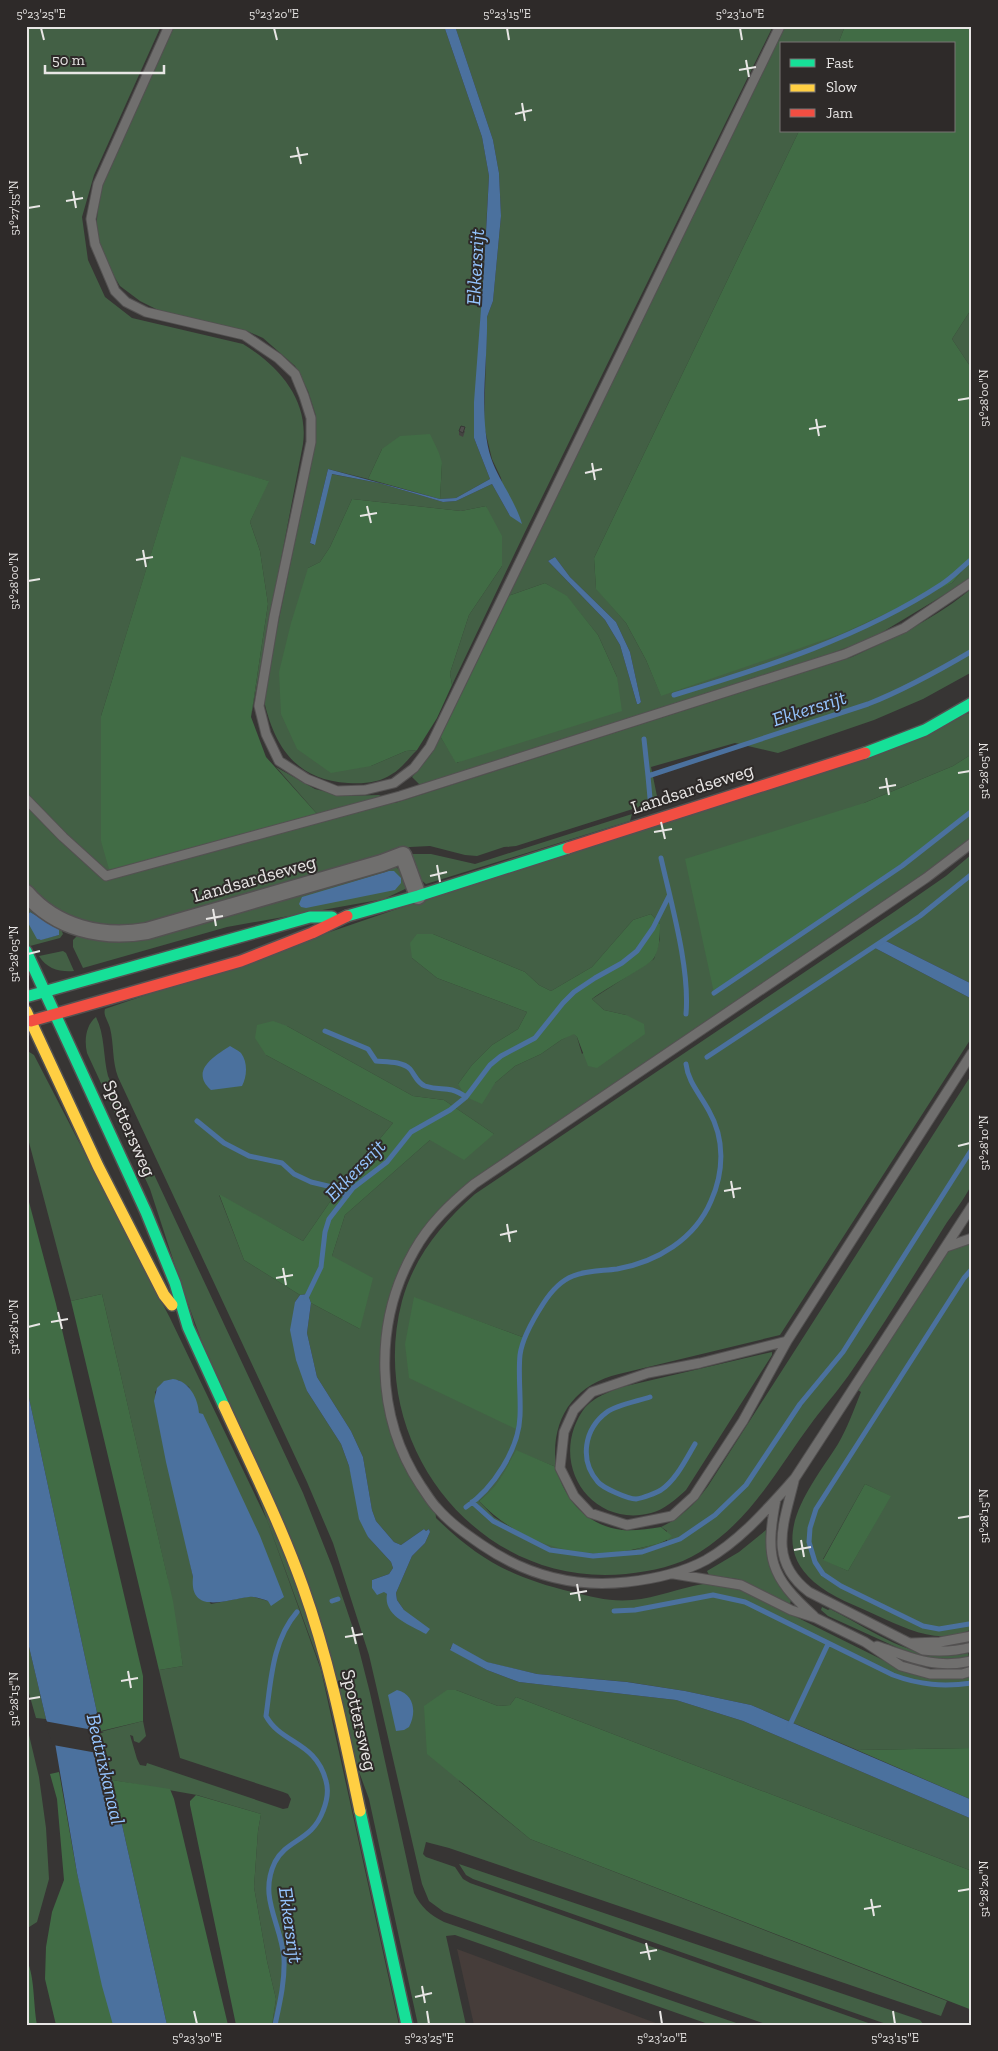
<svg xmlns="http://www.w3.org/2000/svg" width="998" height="2051" viewBox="0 0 998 2051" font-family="'Zilla Slab',serif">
<rect width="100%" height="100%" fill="#373534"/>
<!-- built -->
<path fill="#463d3a" d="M457 1949 661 2025H474Z"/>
<!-- green -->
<path fill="#436045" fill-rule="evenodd" d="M26 26H161L94 175 82 217 88 260 105 297 132 318 243 344C279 366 309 400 303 444L251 717 268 604 260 551 250 522 268 481 181 457 101 716 318 815 276 767 315 789 344 796 379 795 395 803 852 657C893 638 937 618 972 588V672L923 699 874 720 778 753 735 743 651 767 658 801 516 846 504 847 477 856 465 855 430 846 410 847 148 924C135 925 119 929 105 928 78 926 42 904 26 882Z
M173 26H444L482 137 489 176 474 438 490 479 456 498 440 499 442 463 382 449 368 479 328 469 310 543 314 545 331 474 379 483 443 502 456 501 492 484 510 516 501 478 492 459 484 426 487 317 493 301 501 216 499 173 493 140 455 26H773L524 534 452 685 450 673 469 615 502 566 486 506 461 511 352 499 330 547 320 562 308 568 371 766 406 751 417 750C409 758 401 769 392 774 379 783 363 784 348 783 294 780 273 744 263 696L314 450 316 416 308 391 295 366 263 338 247 331 166 314 140 301 120 286 106 263 96 232 99 193Z
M782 26H845L838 44H782V131H799L594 558 596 588 626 623 646 660 661 695 952 583 972 559V578L871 639 762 678 429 784H419L412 777 431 754 440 736 457 763 617 677 598 635 567 597 545 583 508 596ZM555 557 570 577 616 622 630 652 641 702 639 704H637L620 645 605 620 548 561Z
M972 308V369L952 339Z
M972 712V754L953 766 864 803 714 992 902 866 972 811V843L508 1160 434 1221 401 1276 385 1370 398 1440 435 1507 436 1518C479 1560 513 1578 572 1592 592 1597 611 1602 632 1600 657 1598 679 1588 703 1584L712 1583 740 1589 905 1671 936 1679H954L972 1676V1748L857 1750 751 1705 685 1691 628 1682 537 1674 486 1662 453 1644 450 1649 487 1670 519 1682 676 1700 743 1721 972 1819V1871L516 1697 510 1705 498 1706 456 1690 459 1781 530 1839 947 2001 941 2016 449 1848 426 1842 423 1854 426 1857 455 1867 463 1879 470 1883 874 2025H768L444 1912 429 1901 422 1884 369 1655 333 1543 307 1482 118 1077C112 1061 114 1044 110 1028 108 1021 103 1015 105 1009ZM651 914 660 924V939L654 959 592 999 604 1010 626 1015 582 1054 577 1037 574 1033 561 1040 541 1054 515 1066 495 1083 458 1084 472 1065 492 1045 518 1029 527 1012 437 978 412 958 433 934 525 972 539 985 551 991 592 967 633 920ZM287 1026 413 1096 444 1100 494 1134 430 1140 345 1215 332 1256 360 1329 311 1303 307 1333 317 1377 351 1431 363 1457 372 1510 376 1521 394 1542 401 1545 424 1529 426 1531 429 1529 430 1532 425 1543 412 1556 396 1593 397 1600 404 1610 372 1580 389 1574 393 1568 391 1562 368 1537 349 1466 341 1444 307 1391 295 1302 300 1295 244 1260 219 1195 303 1241 343 1183 393 1123 266 1055Z
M632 814 630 821 426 884 420 879 412 854H431L475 864Z
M972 854V984L884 940 873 947 972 999V1037L780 1335 619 1374C573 1385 550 1420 556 1467L516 1451 501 1479 489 1494 479 1501 494 1517 512 1528 614 1552 633 1550 667 1541V1531L661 1527C682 1517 695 1504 708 1486L972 1074C972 1100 972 1126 972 1152 972 1161 974 1173 972 1182 970 1192 950 1217 944 1227 914 1275 885 1323 853 1369 841 1387 826 1404 813 1421 777 1469 753 1518 700 1552 678 1566 652 1571 626 1574 477 1589 365 1442 402 1301 414 1257 442 1223 475 1194L894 912 946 876ZM414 1298 525 1338 520 1354 518 1429Z
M395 867 401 870 406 884 405 889 384 899 227 927 83 968 73 947V940L77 936 115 941Z
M26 903 61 929 63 934 60 938 30 946 26 939ZM30 912 59 929V935L39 940 27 915Z
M63 951 66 953 74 971C59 972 47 969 39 956Z
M96 1017C105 1035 103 1056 108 1076L303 1493 332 1566 355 1634 370 1693 414 1893C421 1907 430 1915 444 1922L742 2025H711L455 1935 446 1936 466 2025H418L369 1799 183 1290 150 1189 87 1053C84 1040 86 1025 96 1017Z
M26 1050 34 1055 170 1318 267 1520 321 1670 399 2025H272L276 1999 267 1961 254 1887 258 1831 261 1814 197 1795 112 1780 106 1781 96 1733 143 1721 146 1736 139 1743 134 1741 133 1736 130 1735 137 1759 140 1765 146 1766 147 1763 283 1809 288 1808 291 1799 288 1794 283 1792 180 1758 159 1670 183 1666 167 1576 102 1294 71 1301 26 1131ZM178 1380 189 1387 268 1601 251 1596 211 1604 193 1582V1577L155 1392 161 1384Z
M972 1238V1629C940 1646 907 1629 878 1616 857 1606 831 1597 814 1582 764 1539 813 1484 838 1444 848 1427 854 1409 861 1392L853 1387 946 1247ZM865 1484 890 1496 848 1571 823 1559Z
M772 1352V1355L686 1490C676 1499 664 1510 651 1513 598 1527 557 1477 574 1428 578 1418 582 1409 591 1402 600 1395 611 1391 622 1387Z
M766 1530C765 1557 773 1579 791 1600L790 1604 737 1579 709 1575 707 1571 739 1552Z
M822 1607 828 1610 830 1609C875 1631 915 1665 968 1653L969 1657 953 1660 923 1657 907 1652 828 1616 821 1610Z
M26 1634 46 1719 36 1718 26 1683Z
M29 1735 39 1777 46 1828 49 1879 37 1922 26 1929V1736Z
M459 1864 920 2020 924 2025H889L473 1879 466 1875Z"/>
<!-- forest -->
<path fill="#416c45" d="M845 26H972V308L952 339 972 369V559L952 583 841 634 661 696 646 660 626 623 596 589 594 558 799 131H954V44H838Z
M430 434 439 453 442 463 440 499 368 479 382 449 400 436Z
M181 456 269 481 250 522 260 551 268 604 251 717 266 757 318 815 139 869H109L101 841V716Z
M352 499 461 511 486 506 502 536V566L469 615 450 673 452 685 437 718 417 750 406 751 371 766 331 773 297 749 281 714 279 672 291 623 308 568 320 562 330 547Z
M545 583 567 596 598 635 617 677 622 711 456 763 440 736 508 596Z
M972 754V811L902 866 714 993 685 859 864 803 953 766Z
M651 914 660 924C660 935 660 948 654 958 649 966 604 989 592 999L604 1010 626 1015 644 1024 645 1034 597 1068 588 1066 577 1037 574 1034 561 1040 541 1054 515 1066 495 1083 482 1104 466 1097 458 1084 472 1065 492 1045 518 1029 527 1012 437 978 412 958 410 943 417 934H433L525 972 539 985 551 991 592 967 633 920Z
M273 1021 287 1026 413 1096 444 1100 494 1134 464 1160 430 1140 345 1215 332 1256 373 1278 360 1329 311 1303 308 1294 300 1295 244 1260 219 1194 303 1241 343 1183 393 1123 266 1055 255 1038 257 1025Z
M26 1202H29L56 1304 143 1676V1721L101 1731 26 1384Z
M102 1294 173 1601 183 1666 159 1670 71 1301Z
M414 1297 525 1338 520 1354 518 1430 409 1378 405 1344Z
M516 1450 556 1467C564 1499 587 1526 622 1530 635 1531 648 1529 661 1527L672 1536C664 1544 651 1545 640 1548 581 1563 520 1544 479 1501 499 1486 504 1472 516 1450Z
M865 1484 891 1496 848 1571 823 1560Z
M447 1690H456L498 1706 510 1705 516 1697 972 1871V2010L530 1839 427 1754 424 1706Z
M972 1748V1800L857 1750Z
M59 1772 77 1873 114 2025H56L45 1979 46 1947 52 1912 64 1880 57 1799 50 1774Z
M112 1780 170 1789 174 1799 228 2025H167Z
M196 1795 261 1814 258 1831 254 1887 267 1961 276 1999 272 2025H236L190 1805V1801Z
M26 1958C35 1976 33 2003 37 2025H26Z"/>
<!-- water -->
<path fill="#4b719e" d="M444 26H455L493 140 499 173 501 216 493 301 487 317C488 361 478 417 491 458 499 481 515 500 522 524L510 516 492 484 456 501 443 502 379 483 332 474 315 545 310 543 328 469 440 499 456 498 490 479 474 438V402L484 269 489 176 482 137Z
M555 557 570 577 616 622 630 652 641 702 639 704H637L620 645 605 620 548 561Z
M389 871H394L401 878V883L395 890 306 908 301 907 299 904 302 897Z
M30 912 59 929V935L41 940 37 939 27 921 26 917Z
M884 940 972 984V999L873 947Z
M230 1046C233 1048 238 1050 241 1053 248 1062 247 1077 242 1086L211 1090C190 1071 213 1057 230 1046Z
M308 1294 311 1303 307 1333 317 1377 351 1431 363 1457 372 1510 376 1521 394 1542 401 1545 424 1529 426 1531 429 1529 430 1532 425 1543 412 1556 396 1593 397 1600 404 1610 430 1629 426 1634C410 1625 383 1616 387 1594L384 1592 377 1595 372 1588V1580L389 1574 393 1568 391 1562 368 1537 359 1519 349 1466 341 1444 307 1391 296 1360 290 1330 295 1302 300 1295Z
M173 1379C189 1381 198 1398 199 1413L203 1414 260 1536 284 1597 271 1606 268 1601C262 1599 255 1596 249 1597 228 1599 189 1616 193 1577L166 1462 154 1401 157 1388 164 1381Z
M26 1384 101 1731 96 1733 106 1781 112 1780 167 2025H113L102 1986 77 1873 55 1743 46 1719 26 1634Z
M453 1643 487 1662 537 1674 627 1682 685 1691 751 1705 972 1800V1819L743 1721 676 1700 519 1682 487 1670 450 1650Z
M397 1690C414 1694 417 1712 409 1727L404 1730 396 1731 388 1695Z"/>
<!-- pier -->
<path fill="#373534" d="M44 1721 104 1732 99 1734 103 1754 53 1745Z"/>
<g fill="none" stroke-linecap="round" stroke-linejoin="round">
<!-- stream -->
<path stroke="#4b719e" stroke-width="5" d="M674 695C767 667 861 637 942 584 953 577 962 567 972 559
M644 739 648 776
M650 798 648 776 868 704C904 690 938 671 972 651
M661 858C671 903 690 968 686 1014
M714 993 902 866 972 811
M325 1031 368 1049 376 1061C386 1062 402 1061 410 1069 415 1075 417 1083 425 1086 443 1092 447 1084 466 1097
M707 1057 920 916 972 874
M197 1121 224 1143 249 1156 282 1163 294 1174 311 1182 332 1187 347 1196
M306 1298 321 1267 325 1232 329 1219 353 1188 387 1162 411 1132 450 1110 466 1097 490 1065 501 1056 535 1038 563 1003 574 992 595 978 622 963 637 951 653 928 669 896
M650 1397C638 1401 616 1405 607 1412 584 1429 579 1460 598 1482 603 1488 628 1499 636 1499 643 1498 656 1493 661 1490 676 1480 686 1459 695 1444
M472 1502 493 1521 550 1550 593 1556 642 1552 680 1539 715 1515 746 1485 800 1404 843 1352 972 1149
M466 1507C493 1489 519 1449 520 1416 521 1396 518 1375 520 1355 522 1339 534 1318 543 1304 550 1293 560 1281 573 1276 587 1270 603 1271 617 1269 657 1262 695 1239 711 1201 724 1172 725 1139 709 1111 700 1094 688 1082 686 1064
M332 1601 338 1599
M614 1611 635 1610 713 1595 745 1602 893 1675C920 1685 943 1687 972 1683
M969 1624 939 1629 923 1626 841 1586 823 1574 815 1562 809 1542 810 1528 816 1509 964 1278 972 1269
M789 1727 828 1644
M275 2025C280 2002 285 1981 284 1958 281 1923 258 1897 275 1862 287 1839 312 1841 323 1811 327 1801 329 1791 326 1781 316 1741 281 1744 266 1716 271 1681 272 1641 297 1612"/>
<defs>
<path id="lane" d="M169 26 98 184 91 219 95 244 115 291 126 302 146 312 244 335 278 358 295 374 304 396 311 418V442L274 617 259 706 266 734 279 761 307 779 337 791 365 790 394 783 414 768 430 747 780 26
M26 799 63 837 106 876 400 796 845 654 904 628 972 582
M972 843 926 878 474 1184C450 1204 429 1224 414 1251 373 1323 375 1417 421 1486 426 1493 431 1502 437 1508 450 1523 466 1534 482 1545 526 1575 575 1588 627 1582 654 1579 682 1573 706 1560 741 1540 768 1508 795 1478L972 1206
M946 1247 972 1238
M787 1341 700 1363 648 1373 592 1392 574 1410 564 1432 560 1468 574 1496 590 1513 627 1525 672 1516 694 1496 743 1421 787 1341 972 1053
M794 1481C784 1523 767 1560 809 1592L923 1650C939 1652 956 1651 972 1647
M776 1499C765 1557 769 1576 814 1616
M674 1574 741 1585 791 1610 816 1618 865 1642 901 1666 930 1674H962L972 1671
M911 1643 940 1642 972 1636
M877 1646C913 1658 934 1669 972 1661"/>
<path id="street" d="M26 893C56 928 102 939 147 931L382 863 403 855 418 896"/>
<path id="fast" d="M865 753 925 730 972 703
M347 916 418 896 568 848
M26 951 146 1212 175 1283 188 1327 224 1406
M29 996 310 917H332
M360 1811 407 2025"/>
<path id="slow" d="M26 1011 98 1166 164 1295 172 1305
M224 1406C251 1465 281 1525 303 1587 329 1660 344 1735 360 1811"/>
<path id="jam" d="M568 848 865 753
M31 1021 241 961 312 933 347 916"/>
</defs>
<!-- lane casing -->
<use href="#lane" stroke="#535151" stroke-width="11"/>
<!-- street casing -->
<use href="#street" stroke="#535151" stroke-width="19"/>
<!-- fast casing -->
<use href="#fast" stroke="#535151" stroke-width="14"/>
<!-- slow casing -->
<use href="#slow" stroke="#535151" stroke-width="14"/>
<!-- jam casing -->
<use href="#jam" stroke="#535151" stroke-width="14"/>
<!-- lane -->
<use href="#lane" stroke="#706f6e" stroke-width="9"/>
<!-- street -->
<use href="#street" stroke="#706f6e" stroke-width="16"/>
<!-- fast -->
<use href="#fast" stroke="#16e098" stroke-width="11"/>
<!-- slow -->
<use href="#slow" stroke="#ffcf43" stroke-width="11"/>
<!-- jam -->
<use href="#jam" stroke="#f24e42" stroke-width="11"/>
</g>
<!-- wall -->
<path fill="#444341" d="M459 431H465L463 437 459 435Z"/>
<!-- building -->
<path fill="#4f4e4c" stroke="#373735" d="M461 426 465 427 463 433 459 431Z"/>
<!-- ticks -->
<path fill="none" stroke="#e8e6e5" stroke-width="2" d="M41 28 44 40M274 28 277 40M507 28 509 40M740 28 742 40M746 60 749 77M739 70 756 67M522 103 525 121M515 114 532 110M297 147 301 164M290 157 308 154M73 191 76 208M66 201 83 198M28 208 40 206M958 400 970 398M816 419 819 436M809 429 826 426M592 463 595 480M585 473 602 469M367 506 371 523M360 516 377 513M143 550 146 567M136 560 153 557M28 581 40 579M958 773 970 771M886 778 889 795M879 788 896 785M661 822 665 839M654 832 672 829M437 865 440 882M430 876 447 872M213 909 216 926M206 919 223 916M28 954 40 951M958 1146 970 1143M731 1181 734 1198M724 1191 741 1188M507 1224 510 1242M500 1235 517 1231M283 1268 286 1285M276 1278 293 1275M58 1312 62 1329M51 1322 68 1319M28 1327 40 1324M958 1518 970 1516M801 1540 804 1557M794 1550 811 1547M577 1584 580 1601M570 1594 587 1591M352 1627 356 1644M345 1637 363 1634M128 1671 131 1688M121 1681 138 1678M28 1699 40 1697M958 1891 970 1889M871 1899 874 1916M864 1909 881 1906M646 1943 650 1960M640 1953 657 1950M422 1986 425 2003M415 1997 432 1993M194 2011 197 2024M427 2011 429 2024M660 2011 662 2024M893 2011 895 2024"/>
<g text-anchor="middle" stroke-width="4" stroke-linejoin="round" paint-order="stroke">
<!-- street labels -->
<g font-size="19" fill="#e8e6e5" stroke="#2e2a29">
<text transform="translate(692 788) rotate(-18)" y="7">Landsardseweg</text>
<text transform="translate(254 878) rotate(-16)" y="7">Landsardseweg</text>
<text transform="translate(130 1128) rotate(66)" y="7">Spottersweg</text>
<text transform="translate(360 1720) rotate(77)" y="7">Spottersweg</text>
</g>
<!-- water labels -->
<g font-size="20" font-style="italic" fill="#95c4fe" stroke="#2e2a29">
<text transform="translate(475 267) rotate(-87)" y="7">Ekkersrijt</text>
<text transform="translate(809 708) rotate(-18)" y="7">Ekkersrijt</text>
<text transform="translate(355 1170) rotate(-46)" y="7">Ekkersrijt</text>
<text transform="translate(106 1769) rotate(77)" y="7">Beatrixkanaal</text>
<text transform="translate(291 1925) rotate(82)" y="7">Ekkersrijt</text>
</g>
</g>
<!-- border -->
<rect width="998" height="2051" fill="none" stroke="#2e2a29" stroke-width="55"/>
<!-- legend -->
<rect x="780" y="42" width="175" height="90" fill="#2e2a29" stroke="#787574"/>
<rect x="790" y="59" width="25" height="8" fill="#16e098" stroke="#787574"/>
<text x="826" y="68" font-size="15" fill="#e8e6e5">Fast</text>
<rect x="790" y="84" width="25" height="8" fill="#ffcf43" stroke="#787574"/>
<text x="826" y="92" font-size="15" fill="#e8e6e5">Slow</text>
<rect x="790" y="109" width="25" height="8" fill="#f24e42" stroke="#787574"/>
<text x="826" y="118" font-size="15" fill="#e8e6e5">Jam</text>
<!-- scale -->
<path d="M45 65v8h119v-8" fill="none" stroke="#e8e6e5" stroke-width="2.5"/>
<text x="52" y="65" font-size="15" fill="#e8e6e5" stroke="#2e2a29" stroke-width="4" paint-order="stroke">50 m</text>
<rect x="28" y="28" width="942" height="1996" fill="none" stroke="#e8e6e5" stroke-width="2"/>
<g font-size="12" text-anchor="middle" fill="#e8e6e5">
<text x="41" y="18">5°23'25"E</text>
<text x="274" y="18">5°23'20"E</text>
<text x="507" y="18">5°23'15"E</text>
<text x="740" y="18">5°23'10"E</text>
<text transform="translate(14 208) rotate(-90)" y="4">51°27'55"N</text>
<text transform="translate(984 398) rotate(-90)" y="4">51°28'00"N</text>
<text transform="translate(14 581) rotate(-90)" y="4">51°28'00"N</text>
<text transform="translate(984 771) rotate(-90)" y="4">51°28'05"N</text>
<text transform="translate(14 954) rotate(-90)" y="4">51°28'05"N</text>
<text transform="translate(984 1143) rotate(-90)" y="4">51°28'10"N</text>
<text transform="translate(14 1327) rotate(-90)" y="4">51°28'10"N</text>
<text transform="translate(984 1516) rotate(-90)" y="4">51°28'15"N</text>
<text transform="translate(14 1699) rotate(-90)" y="4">51°28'15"N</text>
<text transform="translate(984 1889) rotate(-90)" y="4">51°28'20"N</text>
<text x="197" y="2042">5°23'30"E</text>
<text x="429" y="2042">5°23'25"E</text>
<text x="662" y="2042">5°23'20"E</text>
<text x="895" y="2042">5°23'15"E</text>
</g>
</svg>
